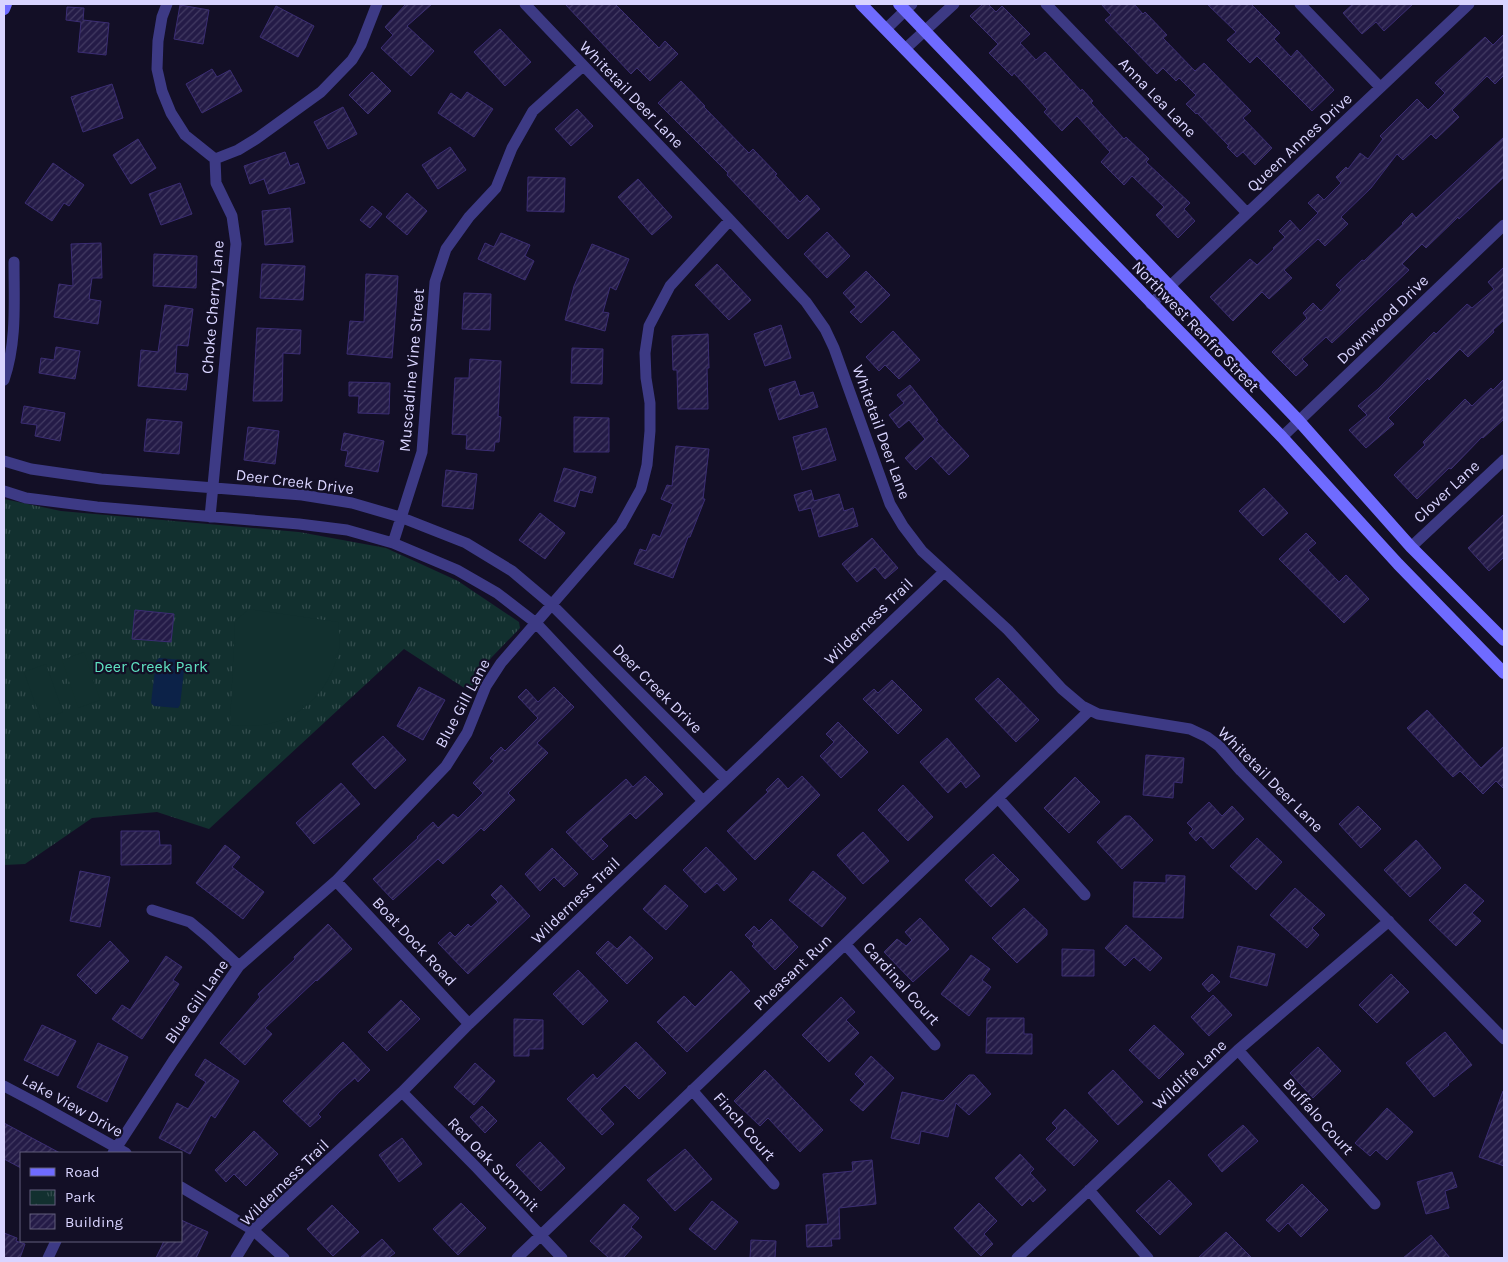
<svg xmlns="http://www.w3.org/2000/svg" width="1508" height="1262" viewBox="0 0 1508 1262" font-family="Karla,sans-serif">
<defs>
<pattern id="park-tufts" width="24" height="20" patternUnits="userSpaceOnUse" patternTransform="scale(1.25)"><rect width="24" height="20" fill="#12302f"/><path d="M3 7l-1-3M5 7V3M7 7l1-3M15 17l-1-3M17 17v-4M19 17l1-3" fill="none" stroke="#344d4e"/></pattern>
<pattern id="building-hatch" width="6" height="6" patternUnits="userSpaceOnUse" patternTransform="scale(1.25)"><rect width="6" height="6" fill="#241b47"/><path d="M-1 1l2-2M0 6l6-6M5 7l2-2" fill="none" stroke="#433b63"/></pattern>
</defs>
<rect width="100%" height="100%" fill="#130f26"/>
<!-- park -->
<path fill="url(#park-tufts)" d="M4 499 61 511 299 532 386 548 458 581 519 622 520 628 491 658 469 691 404 649 209 829 157 812 92 818 25 864 4 865Z"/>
<!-- pitch -->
<path fill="#12302f" d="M249 609 338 622C339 628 340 635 340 642 336 678 312 712 276 722 261 727 245 726 230 725L235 621Z
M84 652 100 700 78 708 62 660Z
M46 664 63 712 41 720 24 672Z"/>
<!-- water -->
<path fill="#0c2248" d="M159 658 182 660 185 663 180 705 178 708 154 706 151 703 156 661Z"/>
<!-- building -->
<path fill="url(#building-hatch)" stroke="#3b2d73" d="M406 4H432L407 26 434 51 411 76 381 48 393 35 385 27Z
M565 4H615L659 48 665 41 678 54 650 81 637 68 631 74Z
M983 4H988L996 12 1002 6 1030 34 1020 43 1036 60 1045 52 1081 91 1082 89 1093 101 1091 103 1124 139 1126 137 1149 159 1146 162 1190 203 1184 209 1195 221 1178 238 1156 215 1164 207 1132 176 1124 185 1101 162 1110 152 1077 116 1062 131 1044 112 1047 109 1014 73 1012 76 989 53 998 44 970 16Z
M1101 4H1134L1143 14 1145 12 1167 35 1163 38 1195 71 1204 63 1251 111 1243 118 1272 148 1255 165 1243 152 1237 157 1227 147 1229 146 1197 113 1196 114 1186 104 1196 95 1179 78 1176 81 1163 68 1157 74 1105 20 1111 15Z
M1207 4H1251L1280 33 1274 39 1291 57 1297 50 1334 90 1312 111 1257 56 1250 63 1227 40 1236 32Z
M1353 4H1413L1384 31 1376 22 1362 34 1343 13Z
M180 5 209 10 203 44 174 39Z
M276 6 314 26 298 57 260 37Z
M67 7 84 8 83 20 109 23 106 55 78 52 81 22 66 20Z
M500 29 531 62 505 86 474 52Z
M1504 34V75L1495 84 1487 76 1452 110 1459 117 1436 139 1431 134 1403 160 1397 154 1371 188 1341 217 1348 224 1325 246 1318 239 1284 270 1292 278 1269 299 1262 292 1233 321 1210 297 1250 259 1257 265 1274 249 1273 248 1285 237 1279 231 1290 220 1300 231 1318 213 1308 203 1318 194 1324 200 1341 183 1336 177 1346 167 1348 169 1360 153 1368 159 1383 139 1380 136 1417 99 1428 110 1445 93 1435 83 1485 37 1493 45Z
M212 69 217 77 230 70 242 91 202 113 186 84Z
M372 72 391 91 368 114 349 95Z
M681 81 705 106 704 107 749 153 753 149 777 174 775 175 800 202 807 195 820 209 788 239 727 175 728 173 658 103Z
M112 84 123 118 83 132 71 97Z
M467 92 493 109 474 137 438 113 451 93 461 100Z
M343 107 357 134 328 149 314 122Z
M577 109 593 126 571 146 555 129Z
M1504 137V177L1459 219 1458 217 1426 248 1422 244 1402 264 1409 270 1332 343 1326 337 1302 359 1308 365 1296 376 1272 352 1307 318 1303 313 1313 303 1321 311 1341 290 1336 285 1362 260 1364 261 1403 224 1402 223 1412 213 1416 218Z
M138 139 156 168 131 184 113 155Z
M450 147 466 170 438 189 422 165Z
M285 152 290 166 298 163 305 183 269 194 264 179 250 184 244 166Z
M53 163 84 185 69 206 64 203 52 221 25 203Z
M528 177 565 178 564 212 527 211Z
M638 179 672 217 652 235 618 197Z
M180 183 192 214 161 225 149 194Z
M407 193 427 211 407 235 386 217Z
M372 206 382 214 370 228 360 220Z
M290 208 293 242 265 245 262 211Z
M827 232 850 256 827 278 804 254Z
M501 233 530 245 525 256 534 261 525 280 478 259 485 243 494 247Z
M101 243 102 278H92L89 299 101 301 98 324 54 317 59 284 73 286 71 244Z
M592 244 629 259 616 290 610 287 603 312 609 313 605 331 565 320 574 286Z
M154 254 197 256 196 288 153 286Z
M262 264 305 266 303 300 260 298Z
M717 264 751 300 729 320 695 285Z
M1504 267V320L1493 330 1494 332 1468 357 1460 349 1429 380 1428 378 1388 418 1394 424 1366 448 1349 430 1367 415 1358 406 1378 389 1434 332 1436 334 1467 304 1472 308 1494 289 1488 282Z
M866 271 890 295 861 323 850 312 856 307 843 293Z
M366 274 398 276 396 307 392 358 347 354 350 321 364 322Z
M464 293 491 294 490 330 462 329Z
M165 305 193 309 188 346 177 345 175 373 188 374 186 390 138 386 141 350 158 352Z
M781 325 791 358 765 366 754 334Z
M257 328 301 330 300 354 283 353 282 401H253Z
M893 331 920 360 899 379 885 365 879 371 866 357Z
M708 334 709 368H707L708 409H678L677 370H673L672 336Z
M56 347 80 351 75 379 39 373 41 358 54 360Z
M572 348 603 349 602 384 571 383Z
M470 359 501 361 498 416 501 417 499 442H495L494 451 466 449 467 435 452 434 455 378H469Z
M1504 379V419L1483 438 1482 437 1451 469 1449 468 1417 499 1394 475 1425 445 1423 442 1465 399 1472 406 1491 388 1493 390Z
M795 381 800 396 813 392 818 407 779 420 769 389Z
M349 382 390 383 389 414 358 413 359 396H349Z
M910 385 938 420 936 421 969 456 949 475 931 456 916 470 905 458 925 439 909 420 899 428 889 415 904 403 897 395Z
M24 406 65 413 60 441 35 436 37 425 21 423Z
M574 417 609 418V452H574Z
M147 419 182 422 179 454 144 451Z
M248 427 279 431 275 464 244 460Z
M826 428 836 460 802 470 793 437Z
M344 433 384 441 378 472 345 466 348 451 341 450Z
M676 446 709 449 703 499H705L690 537H688L673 578 634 564 640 549 646 551 653 534 660 537 673 504 661 499 667 485 672 486Z
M564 468 596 477 592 493 580 490 575 507 554 501Z
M446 470 477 474 473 509 442 506Z
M1264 488 1288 513 1263 536 1239 511Z
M811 490 814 501 839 494 844 511 853 508 858 526 819 537 811 508 799 511 794 495Z
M540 513 565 533 545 559 519 540Z
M1504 514V557L1489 571 1468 548Z
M1306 533 1316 543 1308 550 1339 582 1346 575 1369 599 1344 623 1279 559Z
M872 538 898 568 885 579 875 567 857 582 842 564Z
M135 610 174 614 171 642 132 639Z
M998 678 1039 720 1016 742 975 699Z
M892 680 922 710 898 734 863 699 874 689 878 693Z
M419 687 445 700 423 740 397 726Z
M554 687 574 707 537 743 548 753 508 793 515 800 484 831 481 828 443 864 438 859 393 900 373 879 418 838 417 837 433 822 438 828 453 814 458 818 483 793 473 783 494 761 490 758 501 747 505 751 538 718 518 697 526 689 538 702Z
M1427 710 1481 768 1504 746V789L1496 781 1483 794 1460 771 1453 777 1407 728Z
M838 722 868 752 841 778 820 756 834 742 826 734Z
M383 736 406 760 375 789 352 764Z
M947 738 980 776 966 788 961 781 948 793 920 762Z
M1146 755 1184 758 1182 783 1174 782 1173 798 1143 795Z
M645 776 663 794 636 819 630 813 601 839 608 846 593 860 566 832 626 779 633 787Z
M802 776 820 795 755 860 727 831 768 792 766 790 778 778 788 789Z
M1075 777 1100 802 1069 833 1044 808Z
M341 783 360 804 314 844 296 823Z
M903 785 933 817 908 841 878 810Z
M1209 802 1222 816 1232 806 1244 819 1213 849 1201 836 1196 841 1189 833 1193 829 1187 823Z
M1358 806 1381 829 1361 848 1339 824Z
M1125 816H1130L1153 840 1122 869 1097 842Z
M121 831H159L160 845H171V864L121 865Z
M863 832 889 861 863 884 837 855Z
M1257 838 1282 862 1256 890 1230 866Z
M1416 840 1441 868 1410 897 1384 870Z
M225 845 240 857 232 867 264 892 243 919 196 883Z
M706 847 737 879 724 891 717 883 705 893 683 870Z
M552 848 578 874 564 887 554 877 540 891 525 874Z
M993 854 1019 880 991 907 965 880Z
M80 871 110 877 100 927 70 921Z
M813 871 846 898 822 927 789 900Z
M1166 875 1185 876 1183 918 1133 917 1134 882 1166 883Z
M1465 884 1484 901 1472 913 1481 921 1456 946 1429 920Z
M501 885 530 916 468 974 438 943 450 932 455 937 468 924 471 927 498 902 491 895Z
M665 885 688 906 666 930 643 909Z
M1295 888 1325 915 1312 928 1319 935 1307 948 1270 915Z
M1024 908 1047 930V935L1017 963 992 938Z
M920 918 949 949 913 982 884 952 897 939 906 946 912 940 905 932Z
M771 919 798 947 775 970 752 946 754 944 745 935 754 926 759 931Z
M328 924 352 949 317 981 316 980 265 1028 272 1034 245 1065 220 1043 260 997 258 994 295 959 294 957Z
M1126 925 1162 958 1150 971 1134 957 1125 966 1105 948Z
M630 936 653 958 627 984 596 953 608 941 617 949Z
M110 941 129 961 96 994 77 975Z
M1238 946 1275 954 1267 986 1230 977Z
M1062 949 1094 950V976H1062Z
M971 955 990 969 982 980 991 987 969 1016 941 994Z
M166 956 182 967 173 980 179 984 142 1039 112 1019 122 1005 130 1010Z
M578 970 608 1001 583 1025 553 994Z
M731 971 750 991 687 1052 657 1022 684 996 695 1007Z
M1212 974 1220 982 1209 992 1202 984Z
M1391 974 1409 992 1377 1023 1359 1005Z
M1213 995 1232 1015 1209 1036 1191 1017Z
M841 997 855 1012 846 1020 859 1033 829 1062 802 1035Z
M401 1000 420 1019 387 1051 368 1032Z
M987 1018H1024V1034H1032V1054L986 1053Z
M514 1019 543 1020V1049H529V1056H514Z
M42 1025 76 1041 58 1076 24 1060Z
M1154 1025 1184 1054 1159 1079 1129 1050Z
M1445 1032 1472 1065 1448 1084 1449 1085 1434 1097 1406 1063Z
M343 1042 370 1070 358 1082 355 1078 340 1091 318 1114 321 1117 310 1127 283 1101Z
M636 1042 666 1073 639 1099 625 1085 600 1109 614 1124 602 1135 567 1099 593 1074 597 1079Z
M98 1043 128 1057 107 1102 77 1087Z
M1318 1047 1341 1071 1313 1098 1290 1073Z
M871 1056 894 1078 863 1111 850 1100 865 1084 855 1074Z
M205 1059 239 1081 215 1118 211 1115 190 1154 159 1138 177 1103 188 1109 206 1082 195 1075Z
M475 1063 495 1081 474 1105 454 1087Z
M765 1070 823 1130 800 1152 768 1118 760 1126 734 1101Z
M1113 1070 1143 1102 1118 1125 1088 1093Z
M969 1075H974L991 1094 969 1115 956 1103 948 1137 921 1131 919 1144 891 1138 902 1092 943 1101Z
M1503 1091H1504V1166L1479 1157Z
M482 1106 497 1121 485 1133 470 1117Z
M1387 1108 1413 1132 1387 1160 1376 1150 1370 1156 1355 1143Z
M1065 1109 1098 1141 1074 1166 1046 1139 1057 1128 1052 1123Z
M4 1123 60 1153H21V1168L4 1159Z
M1243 1125 1258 1141 1222 1172 1208 1155Z
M254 1131 278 1154 246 1186 234 1174 226 1182 215 1170Z
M402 1138 422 1164 399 1182 379 1155Z
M540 1142 565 1168 541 1191 516 1165Z
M685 1149 712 1179 675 1211 647 1180Z
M1020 1154 1034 1169 1030 1173 1046 1190 1033 1202 1030 1198 1022 1206 995 1178Z
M872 1160 876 1204 839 1208 840 1239H831L832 1246 807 1247 806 1225 828 1224 823 1174 853 1171 852 1162Z
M1452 1172 1457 1187 1445 1191 1449 1208 1426 1214 1417 1182Z
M1169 1180 1192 1204 1160 1235 1136 1211Z
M1302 1184 1328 1210 1301 1237 1288 1223 1279 1232 1266 1220Z
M712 1201 738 1222 715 1250 689 1229Z
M461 1203 486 1228 458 1255 433 1229Z
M979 1203 997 1221 984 1234 993 1244 981 1256 954 1228Z
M624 1204 639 1218 631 1227 642 1237 623 1258H609L590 1241Z
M332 1205 359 1232 333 1256 307 1229Z
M181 1220 208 1232 196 1258H156L164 1241H181Z
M1226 1232 1252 1258H1198Z
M4 1233 17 1238 16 1241 25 1244 20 1258H4Z
M1431 1235 1450 1258H1403Z
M382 1239 395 1253 388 1258H360Z
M751 1240 776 1241 775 1258H750Z"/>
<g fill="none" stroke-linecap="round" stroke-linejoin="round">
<!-- minor -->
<path stroke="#3d3a85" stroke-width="11" d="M167 4 162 17 158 41 157 69 162 91 171 113 185 135 215 159 216 183 232 216 236 244 210 517
M525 4 730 220 806 302 825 329 834 348 890 504 903 526 922 551 1008 630 1062 689 1082 706 1098 714 1190 729 1207 737 1219 746 1241 771 1504 1039
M1046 4 1247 213
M1300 4 1380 87
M886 29 912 4
M905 49 954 4
M215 159 238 150 256 139 321 92 352 60 361 45 377 4
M1151 304 1469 4
M4 380C17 342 14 302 14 262
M1282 437 1504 225
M4 461 31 469 101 479 302 495 352 503 400 517 466 543 512 571 551 604 726 779
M4 491 26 498 97 507 299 524 347 530 393 543 457 570 497 593 536 623 703 801
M393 543 422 452 435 282 446 249 469 217 496 188 512 148 533 111 583 66
M1411 547 1504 460
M998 798 1085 895
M336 881 469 1024
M152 910 190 922 208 937 239 966
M845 944 935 1045
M1238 1050 1375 1204
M4 1086 40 1105 126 1153
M692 1090 774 1184
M402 1092 476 1167 562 1258
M113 1153 173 1061 239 966 336 881 446 766 467 733 486 686 501 663 621 525 641 489 647 465 650 431V403L646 378 645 353 649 326 670 286 730 220
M181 1187 253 1230 284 1258
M1089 1190 1148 1258
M48 1258 56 1241
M236 1258 253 1230 402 1092 469 1024 944 572
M517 1258 1090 710
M1017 1258 1238 1050 1389 921"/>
<!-- secondary -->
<path stroke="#6f6bff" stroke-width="12" d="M861 4 1282 437 1398 564 1504 673
M899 4 1299 421 1411 547 1504 640
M4 9 6 4"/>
</g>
<g text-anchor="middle" stroke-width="4.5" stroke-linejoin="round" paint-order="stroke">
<!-- street labels -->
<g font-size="16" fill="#d9d4ff" stroke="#130f26">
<text transform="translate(632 94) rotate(46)" y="6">Whitetail Deer Lane</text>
<text transform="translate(1158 97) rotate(46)" y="6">Anna Lea Lane</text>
<text transform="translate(1299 142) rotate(-43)" y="6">Queen Annes Drive</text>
<text transform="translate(212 307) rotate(-85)" y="6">Choke Cherry Lane</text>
<text transform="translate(1382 319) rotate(-44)" y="6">Downwood Drive</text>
<text transform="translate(1196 326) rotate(46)" y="6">Northwest Renfro Street</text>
<text transform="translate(411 370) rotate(-85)" y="6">Muscadine Vine Street</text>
<text transform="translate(882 432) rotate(70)" y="6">Whitetail Deer Lane</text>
<text transform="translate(295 481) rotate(7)" y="6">Deer Creek Drive</text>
<text transform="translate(1446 491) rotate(-43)" y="6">Clover Lane</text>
<text transform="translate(868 621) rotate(-44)" y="6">Wilderness Trail</text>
<text transform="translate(658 688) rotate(45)" y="6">Deer Creek Drive</text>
<text transform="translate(462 703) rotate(-62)" y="6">Blue Gill Lane</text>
<text transform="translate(1271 779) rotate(45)" y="6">Whitetail Deer Lane</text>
<text transform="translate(575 900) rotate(-44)" y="6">Wilderness Trail</text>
<text transform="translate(415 941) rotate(47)" y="6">Boat Dock Road</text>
<text transform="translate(792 972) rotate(-44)" y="6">Pheasant Run</text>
<text transform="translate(902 983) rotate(48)" y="6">Cardinal Court</text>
<text transform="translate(196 1001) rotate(-55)" y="6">Blue Gill Lane</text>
<text transform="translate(1189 1074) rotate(-43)" y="6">Wildlife Lane</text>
<text transform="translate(73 1105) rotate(29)" y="6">Lake View Drive</text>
<text transform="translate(1319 1116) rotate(48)" y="6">Buffalo Court</text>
<text transform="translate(745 1126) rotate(49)" y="6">Finch Court</text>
<text transform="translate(494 1164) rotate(46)" y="6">Red Oak Summit</text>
<text transform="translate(284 1182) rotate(-44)" y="6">Wilderness Trail</text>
</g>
<!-- park labels -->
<g font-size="16" fill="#5fe0c0" stroke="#130f26">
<text x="151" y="672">Deer Creek Park</text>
</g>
</g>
<!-- border -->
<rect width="1508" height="1262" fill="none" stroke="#d9d4ff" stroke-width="10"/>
<!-- legend -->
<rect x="20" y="1152" width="162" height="90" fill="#130f26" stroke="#625e7d"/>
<rect x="30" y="1168" width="25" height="8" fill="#6f6bff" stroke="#625e7d"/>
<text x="65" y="1177" font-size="15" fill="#d9d4ff">Road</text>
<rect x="30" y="1190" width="25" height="15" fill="url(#park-tufts)" stroke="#625e7d"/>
<text x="65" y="1202" font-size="15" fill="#d9d4ff">Park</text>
<rect x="30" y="1214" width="25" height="15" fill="url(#building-hatch)" stroke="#625e7d"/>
<text x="65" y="1227" font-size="15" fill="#d9d4ff">Building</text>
</svg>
